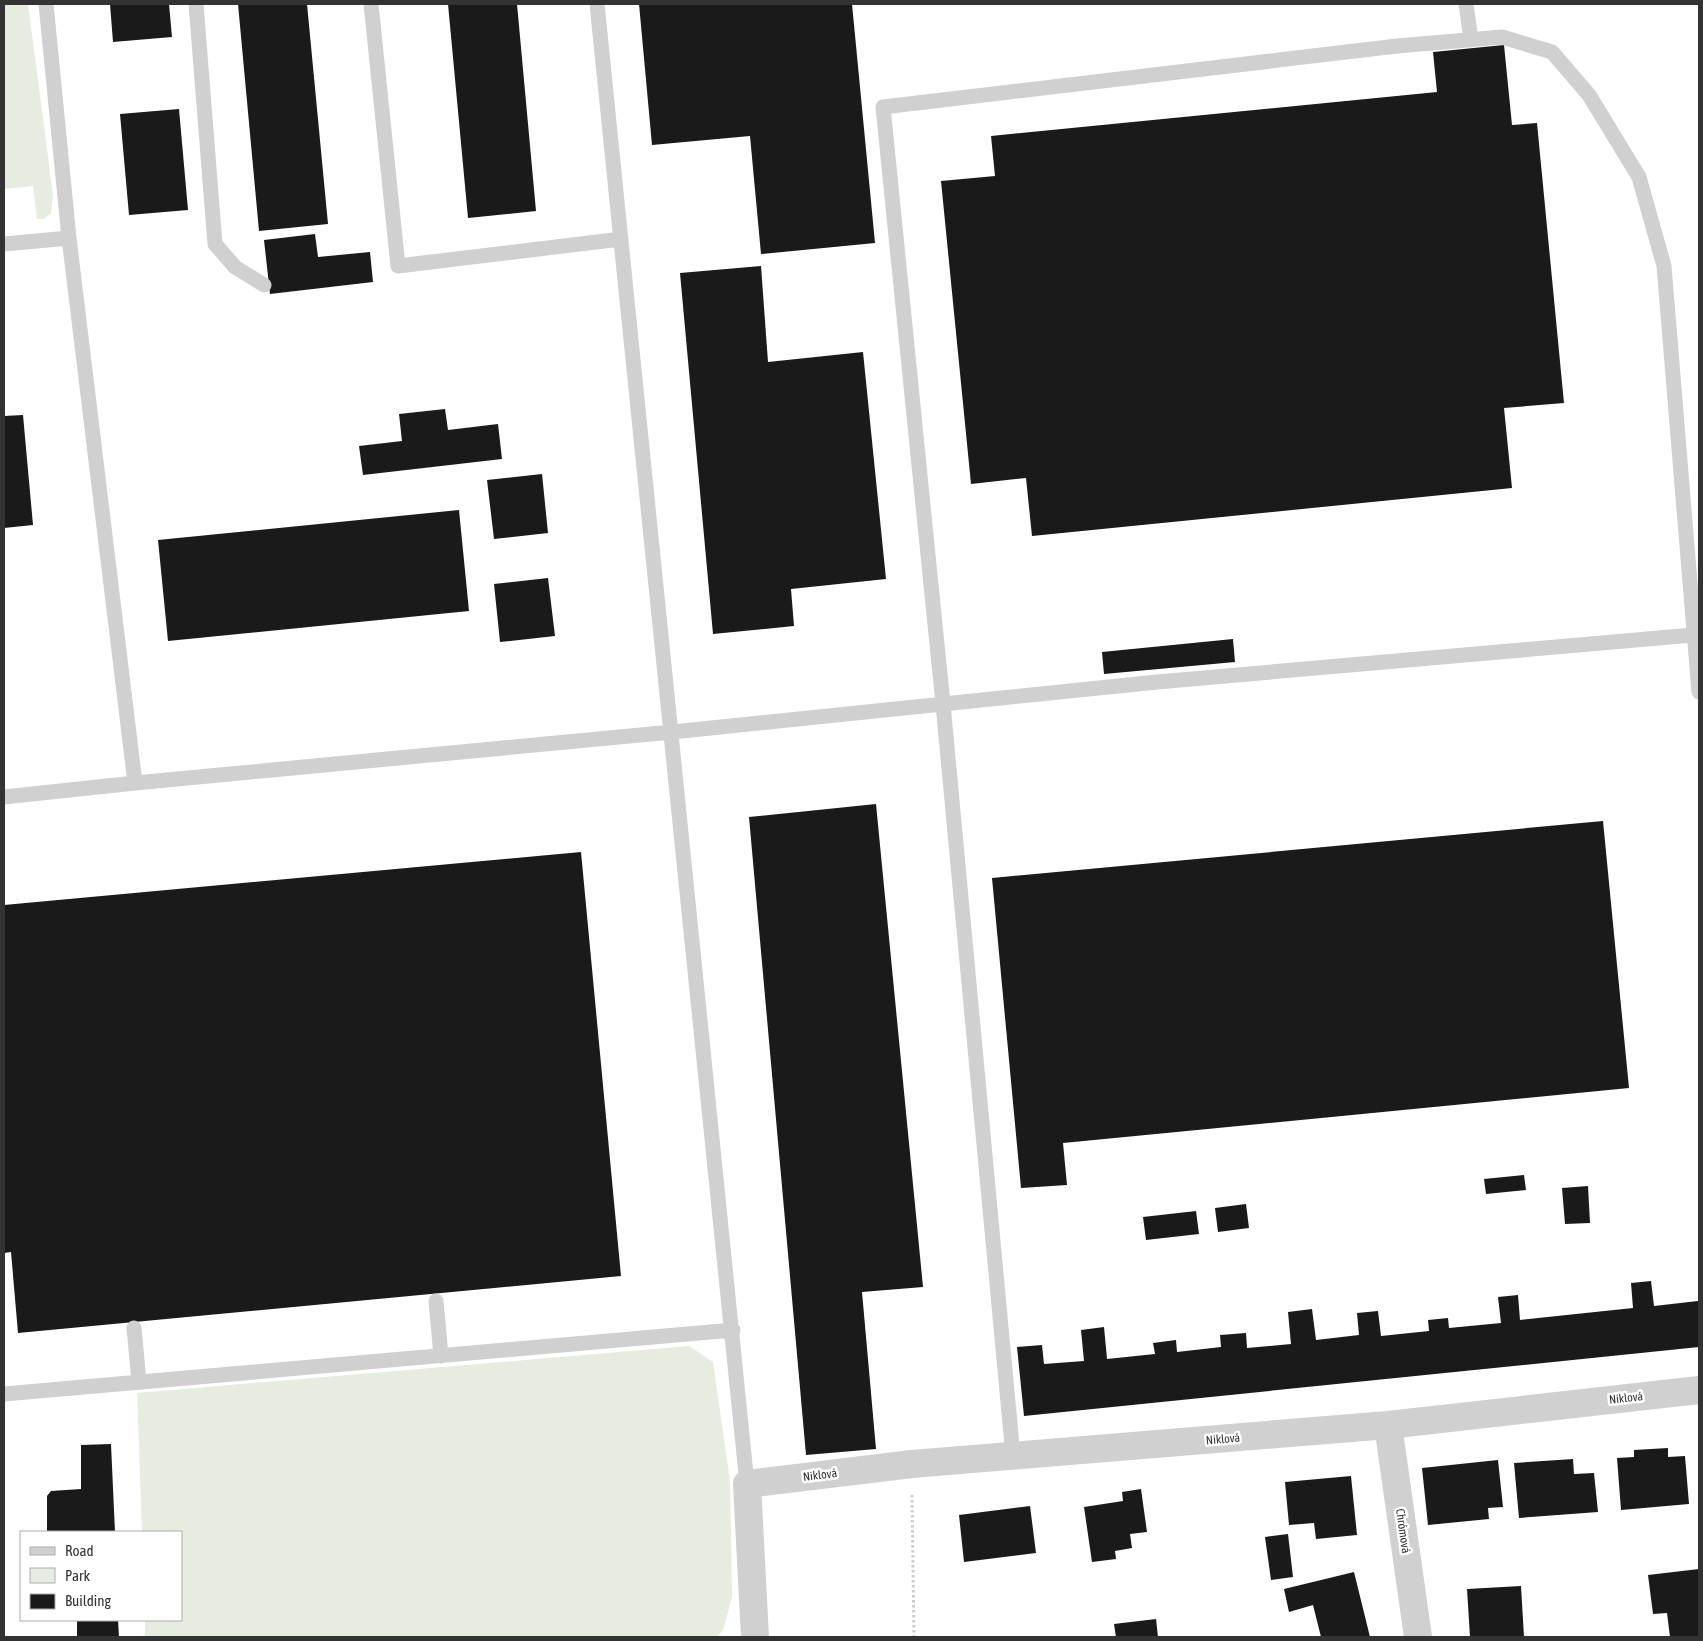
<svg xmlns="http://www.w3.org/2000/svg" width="1703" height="1641" viewBox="0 0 1703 1641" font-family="'Asap Condensed',sans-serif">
<rect width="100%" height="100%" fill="#fff"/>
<!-- green -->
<path fill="#e6ecdf" d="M4 4H28L53 195 51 213 44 219H37L33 186 4 189Z
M689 1346 713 1362 730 1481 732 1597 723 1630 717 1637H145V1620H181V1532H142L137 1393Z"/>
<!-- building -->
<path fill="#1a1a1a" d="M110 4H169L172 37 113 42Z
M238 4H307L328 224 259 231Z
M448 4H517L536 211 468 218Z
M639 4H852L875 243 761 254 750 136 652 145Z
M1504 45 1512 125 1537 123 1564 403 1504 408 1512 488 1032 536 1026 478 971 484 941 181 995 176 991 136 1437 92 1433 52Z
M179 109 188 210 129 215 120 114Z
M315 234 318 257 370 252 373 282 270 294 264 240Z
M761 266 768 362 863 352 886 579 791 589 794 626 713 634 680 273Z
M445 409 448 430 498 424 502 459 363 475 359 446 402 441 399 414Z
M23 415 33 525 4 528V416Z
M542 474 548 533 494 539 487 480Z
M459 510 469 611 168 641 158 540Z
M548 578 555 636 500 642 494 584Z
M1233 639 1235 662 1104 674 1102 652Z
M876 804 923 1287 862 1292 876 1449 806 1455 749 817Z
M1603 821 1629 1088 1063 1143 1067 1185 1021 1188 992 878Z
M581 852 621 1276 18 1333 11 1252 4 1253V905Z
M1524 1175 1526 1190 1486 1194 1484 1179Z
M1588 1186 1590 1223 1565 1224 1562 1188Z
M1246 1204 1249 1228 1218 1232 1215 1208Z
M1196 1211 1199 1234 1146 1240 1143 1217Z
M1651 1281 1654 1306 1698 1301 1699 1347 1024 1416 1017 1347 1042 1345 1044 1364 1084 1361 1081 1330 1104 1327 1107 1359 1155 1354 1153 1343 1176 1340 1177 1352 1221 1347 1220 1335 1246 1333 1247 1348 1291 1344 1288 1312 1312 1309 1316 1340 1359 1335 1357 1313 1378 1311 1381 1336 1429 1331 1428 1320 1448 1318 1449 1328 1501 1323 1498 1297 1518 1295 1520 1320 1633 1308 1631 1283Z
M111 1444 115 1532H47V1496L51 1491 81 1489V1445Z
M1668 1448V1457L1685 1456 1689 1504 1621 1510 1617 1458 1634 1457V1450Z
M1573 1459 1574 1474 1594 1473 1598 1512 1519 1518 1514 1463Z
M1498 1460 1503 1507 1488 1508 1489 1519 1428 1525 1422 1468Z
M1351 1476 1357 1535 1316 1539 1314 1523 1289 1525 1285 1482Z
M1141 1489 1147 1532 1130 1534 1132 1548 1115 1551 1116 1559 1092 1562 1084 1507 1123 1501 1122 1492Z
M1030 1506 1036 1553 964 1562 959 1515Z
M1288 1534 1293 1577 1271 1580 1265 1537Z
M1699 1569V1636L1670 1637 1667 1613 1653 1614 1648 1575Z
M1354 1572 1370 1637H1321L1313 1605 1289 1612 1284 1589Z
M1521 1586 1524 1637H1470L1467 1589Z
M1156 1619 1158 1637H1116L1114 1624Z
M77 1620H118L119 1637H77Z"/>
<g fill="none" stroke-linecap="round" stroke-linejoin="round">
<!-- path -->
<path stroke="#cdcdcd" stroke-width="3" stroke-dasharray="2.5 2.5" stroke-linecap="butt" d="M912 1495 914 1637"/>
<!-- lane -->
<path stroke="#d0d0d0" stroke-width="15" d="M46 4 69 238 135 783 672 732 1157 682 1693 635
M196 4 215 244 235 267 264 285
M371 4 398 266 621 239
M597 4 747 1484
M1466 4 1471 40
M4 244 69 238
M4 797 135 783
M436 1301 441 1356
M134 1328 139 1382
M4 1394 733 1330
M1013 1456 943 704 883 107 1397 46 1502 37 1552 52 1589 95 1639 177 1664 266 1699 692"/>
<!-- street -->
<path stroke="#d0d0d0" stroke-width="28" d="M1388 1425 1418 1637
M755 1637 747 1484 912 1464 1388 1425 1699 1390"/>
</g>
<g text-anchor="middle" stroke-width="5" stroke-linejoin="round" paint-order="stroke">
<!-- street labels -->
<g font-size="12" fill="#333" stroke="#fff">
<text transform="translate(1626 1398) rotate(-6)" y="4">Niklová</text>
<text transform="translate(1223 1439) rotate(-5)" y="4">Niklová</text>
<text transform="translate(820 1475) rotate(-7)" y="4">Niklová</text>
<text transform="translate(1403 1531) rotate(82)" y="4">Chrómová</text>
</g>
</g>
<!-- border -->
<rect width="1703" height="1641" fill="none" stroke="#333333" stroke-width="10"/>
<!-- legend -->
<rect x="20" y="1531" width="162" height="90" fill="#ffffff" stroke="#adadad"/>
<rect x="30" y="1547" width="25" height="8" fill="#d0d0d0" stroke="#adadad"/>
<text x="65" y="1556" font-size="15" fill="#333333">Road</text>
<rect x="30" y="1568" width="25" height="15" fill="#e6ecdf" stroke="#adadad"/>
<text x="65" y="1581" font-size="15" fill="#333333">Park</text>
<rect x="30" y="1594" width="25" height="15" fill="#1a1a1a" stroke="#adadad"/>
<text x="65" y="1606" font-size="15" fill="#333333">Building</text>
</svg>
